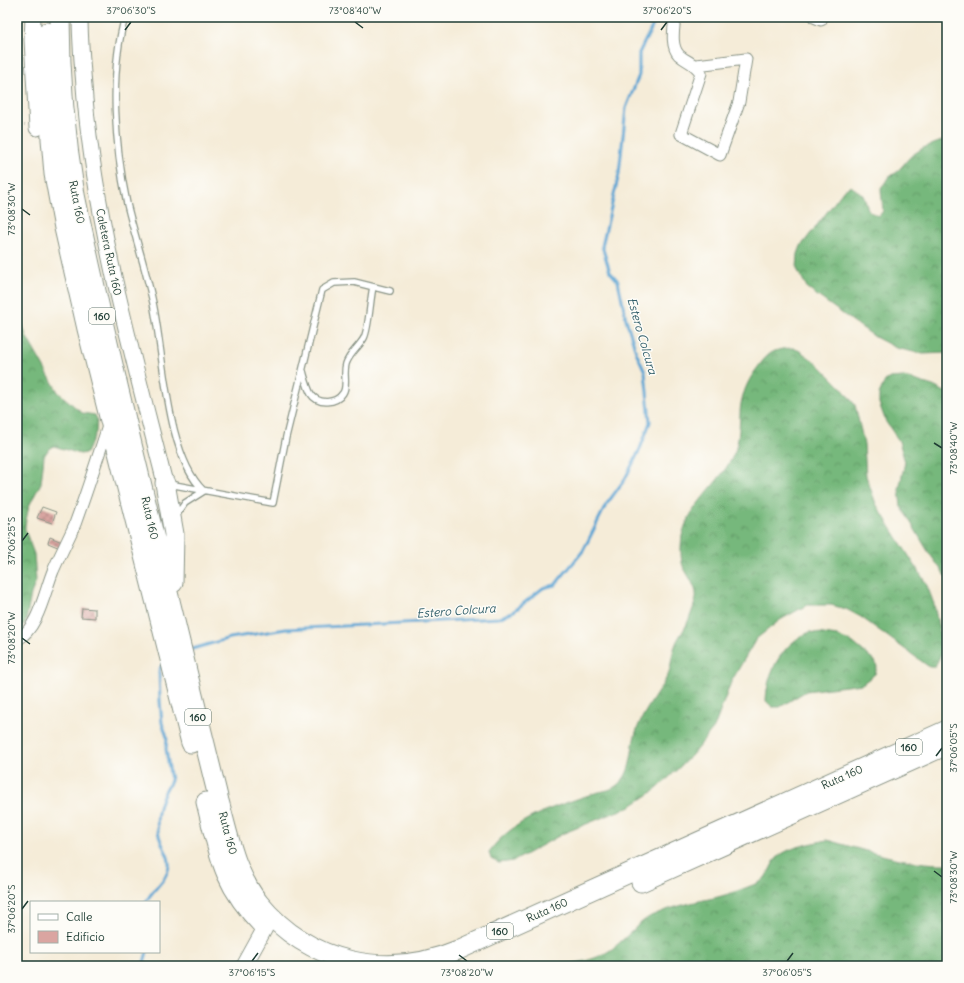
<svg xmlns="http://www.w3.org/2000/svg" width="964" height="983" viewBox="0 0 964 983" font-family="Delius,sans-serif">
<defs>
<pattern id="forest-crowns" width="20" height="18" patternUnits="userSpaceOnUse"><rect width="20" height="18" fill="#76b87b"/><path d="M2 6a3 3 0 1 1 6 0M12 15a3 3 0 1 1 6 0" fill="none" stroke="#609766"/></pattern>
<pattern id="building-cross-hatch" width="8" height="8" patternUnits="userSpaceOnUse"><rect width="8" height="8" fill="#daa5a1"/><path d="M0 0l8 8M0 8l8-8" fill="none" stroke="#b08884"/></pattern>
</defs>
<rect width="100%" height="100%" fill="#fdfcf7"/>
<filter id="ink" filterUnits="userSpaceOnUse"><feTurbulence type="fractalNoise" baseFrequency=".025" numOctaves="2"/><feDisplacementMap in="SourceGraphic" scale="8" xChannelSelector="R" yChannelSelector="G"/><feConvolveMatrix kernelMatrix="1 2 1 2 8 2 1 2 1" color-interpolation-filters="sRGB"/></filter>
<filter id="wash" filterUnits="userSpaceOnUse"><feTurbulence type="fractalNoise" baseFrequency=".012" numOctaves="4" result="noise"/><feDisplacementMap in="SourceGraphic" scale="16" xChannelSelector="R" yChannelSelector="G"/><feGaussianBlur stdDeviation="0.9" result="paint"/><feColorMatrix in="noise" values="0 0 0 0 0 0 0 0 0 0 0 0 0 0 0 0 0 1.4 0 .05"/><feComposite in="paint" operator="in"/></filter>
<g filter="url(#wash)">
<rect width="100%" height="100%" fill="#f5ecd8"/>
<!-- forest -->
<path fill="url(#forest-crowns)" stroke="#4a7a58" d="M947 139V353L923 354 896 348 875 337 808 289 797 269 798 254 801 246 844 190 851 186C854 189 859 191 862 194 869 204 863 211 879 216L883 211 881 189 889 176 896 173 911 156 923 148Z
M17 307 26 336 58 392 82 413 95 415 97 419 96 432 87 453 80 454 54 446 48 450 44 456 41 483 29 506 25 525V530L34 554 36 581 31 594 26 621 17 634Z
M793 348 800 351 818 364 841 387 855 405 864 444 866 476 876 504 926 583 934 604 940 636 942 653 935 666H928L861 617 846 609 831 605H807L780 620 756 639 731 682 714 728 691 756 657 789 631 806 564 833 514 861 499 863 491 859 489 852C513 819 551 808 589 795 598 791 608 792 616 786 634 773 630 750 636 732 643 711 658 694 668 675 672 666 671 655 675 646 677 639 682 633 686 626 689 619 693 610 695 602 700 590 688 577 683 566 680 557 681 545 682 536 689 505 716 487 731 460 739 446 739 430 740 415 740 398 747 381 758 367 769 352 774 349 793 348Z
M904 377 933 386 947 393V578L929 553 901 506 899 490 905 462 899 441 886 422 879 403V394L885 381 890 378Z
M810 632 837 636 852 642 875 661 877 667 875 674 862 684 806 691 780 707H772L766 701C767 672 782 643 810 632Z
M827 840C863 850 910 865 947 864V966H550C574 964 600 961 618 944 629 935 638 923 651 916 669 908 689 903 709 899 725 896 743 889 758 883 769 879 770 864 778 857 790 846 812 844 827 840Z"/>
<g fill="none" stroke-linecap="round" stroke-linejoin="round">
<!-- stream -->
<path stroke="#5ca4d3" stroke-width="3" d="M189 650 230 638 286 629 499 618 514 611 543 588 555 585 583 551 606 505 625 479 640 449 650 422 645 372 636 352 626 319 618 281 610 272 602 246 619 174 626 108 639 75V53L657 17
M146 902C152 889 167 881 169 866 170 857 166 853 163 846 152 824 158 800 171 781L166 749 167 737 162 723 160 701 159 671 163 663
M143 966 147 952"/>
</g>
<g id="blocks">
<!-- building -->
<path fill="url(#building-cross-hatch)" d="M42 507 56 512 52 523 37 518Z
M50 537 62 542 60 548 48 543Z
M82 608 95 609V618L81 617Z"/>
</g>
</g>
<g filter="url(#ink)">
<use href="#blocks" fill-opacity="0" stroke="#8a9486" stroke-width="1"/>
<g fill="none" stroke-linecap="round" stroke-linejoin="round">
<defs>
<path id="lane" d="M125 17C109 73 115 147 127 204 135 237 146 270 153 303 164 354 166 456 204 491L185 503 176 516
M303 371C305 378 307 387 311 394 318 405 336 404 343 393 348 386 343 374 346 364 349 354 359 347 364 338 369 328 370 300 373 287
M169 484 273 503 286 437 322 290 334 283 354 282 390 291"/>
<path id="street" d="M675 17C674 28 670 46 679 55 688 63 694 62 701 73L681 134 720 155 739 102 746 59 696 65
M814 17 821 20
M17 640C39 627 44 593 53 571 60 555 68 540 75 524 87 491 98 457 109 423"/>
<path id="secondary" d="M33 17 32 40 37 128
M80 17C80 44 83 71 85 99 97 230 133 356 165 483
M244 966 265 928"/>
<path id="highway" d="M60 17C60 77 65 136 75 195 108 354 149 512 187 671 198 714 208 758 219 801 229 837 235 873 259 903 309 964 387 980 458 950L947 730
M47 32 51 139 54 174 64 228 87 329 191 743
M165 483 174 534 173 583
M206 802C219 855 223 885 263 926
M641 882 947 745"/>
</defs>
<!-- lane casing -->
<use href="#lane" stroke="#8a9486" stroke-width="8"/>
<!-- street casing -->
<use href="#street" stroke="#8a9486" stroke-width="13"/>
<!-- secondary casing -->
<use href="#secondary" stroke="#8a9486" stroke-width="17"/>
<!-- highway casing -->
<use href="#highway" stroke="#8a9486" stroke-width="21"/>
<!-- path -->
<path stroke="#8a9486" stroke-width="1.5" stroke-dasharray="1 3" stroke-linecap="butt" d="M17 122 25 125"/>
<!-- lane -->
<use href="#lane" stroke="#fff" stroke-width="5.5"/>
<!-- street -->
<use href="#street" stroke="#fff" stroke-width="11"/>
<!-- secondary -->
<use href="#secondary" stroke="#fff" stroke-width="15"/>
<!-- highway -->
<use href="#highway" stroke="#fff" stroke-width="19"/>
</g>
</g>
<!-- ticks -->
<path fill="none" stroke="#1f3d34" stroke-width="1.5" d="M355 22 363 28M125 30 131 22M661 30 667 22M22 209 30 215M934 443 942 448M22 541 28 533M22 638 30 644M936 756 942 748M934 871 942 877M22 909 28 901M459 955 467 961M252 961 258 953M787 961 793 953"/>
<g text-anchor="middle" stroke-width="3" stroke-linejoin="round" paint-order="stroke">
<!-- shield labels -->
<g fill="#fdfcf7" stroke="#62766e" stroke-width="1">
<rect x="89" y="308" width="26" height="16" rx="3"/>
<rect x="185" y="709" width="26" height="16" rx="3"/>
<rect x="896" y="739" width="26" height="16" rx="3"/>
<rect x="487" y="923" width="26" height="16" rx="3"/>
</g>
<g font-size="10" font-weight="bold" fill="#1f3d34">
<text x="102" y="320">160</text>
<text x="198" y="721">160</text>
<text x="909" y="751">160</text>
<text x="500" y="935">160</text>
</g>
<!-- street labels -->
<g font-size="11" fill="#1f3d34" stroke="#fdfcf7">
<text transform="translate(77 202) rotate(79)" y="4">Ruta 160</text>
<text transform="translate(109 252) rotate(78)" y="4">Caletera Ruta 160</text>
<text transform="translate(150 518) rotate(77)" y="4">Ruta 160</text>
<text transform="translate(842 777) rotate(-24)" y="4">Ruta 160</text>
<text transform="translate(228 833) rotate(75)" y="4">Ruta 160</text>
<text transform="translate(547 910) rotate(-24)" y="4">Ruta 160</text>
</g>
<!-- water labels -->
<g font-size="12" font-style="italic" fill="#34616c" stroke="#fdfcf7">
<text transform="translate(642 336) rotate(74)" y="4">Estero Colcura</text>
<text transform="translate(456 611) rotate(-4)" y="4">Estero Colcura</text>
</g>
</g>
<!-- margin -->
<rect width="964" height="983" fill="none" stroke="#fdfcf7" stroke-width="44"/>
<!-- legend -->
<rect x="30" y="901" width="130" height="52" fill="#fdfcf7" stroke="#a4b0a9"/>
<rect x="38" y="914" width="20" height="6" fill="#ffffff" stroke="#a4b0a9"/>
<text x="66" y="921" font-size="12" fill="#1f3d34">Calle</text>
<rect x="38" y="931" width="20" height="12" fill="#daa5a1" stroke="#a4b0a9"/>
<text x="66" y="941" font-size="12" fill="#1f3d34">Edificio</text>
<rect x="22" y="22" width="920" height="939" fill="none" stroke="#1f3d34" stroke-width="1.5"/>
<g font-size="10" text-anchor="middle" fill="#1f3d34">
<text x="131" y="14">37°06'30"S</text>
<text x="355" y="14">73°08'40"W</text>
<text x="667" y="14">37°06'20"S</text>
<text transform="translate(11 209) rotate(-90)" y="4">73°08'30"W</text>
<text transform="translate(953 448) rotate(-90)" y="4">73°08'40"W</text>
<text transform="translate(11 541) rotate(-90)" y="4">37°06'25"S</text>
<text transform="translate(11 638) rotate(-90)" y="4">73°08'20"W</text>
<text transform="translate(953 748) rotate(-90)" y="4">37°06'05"S</text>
<text transform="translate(953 877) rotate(-90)" y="4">73°08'30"W</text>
<text transform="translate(11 909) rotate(-90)" y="4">37°06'20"S</text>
<text x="252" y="976">37°06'15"S</text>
<text x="467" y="976">73°08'20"W</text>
<text x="787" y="976">37°06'05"S</text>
</g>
</svg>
